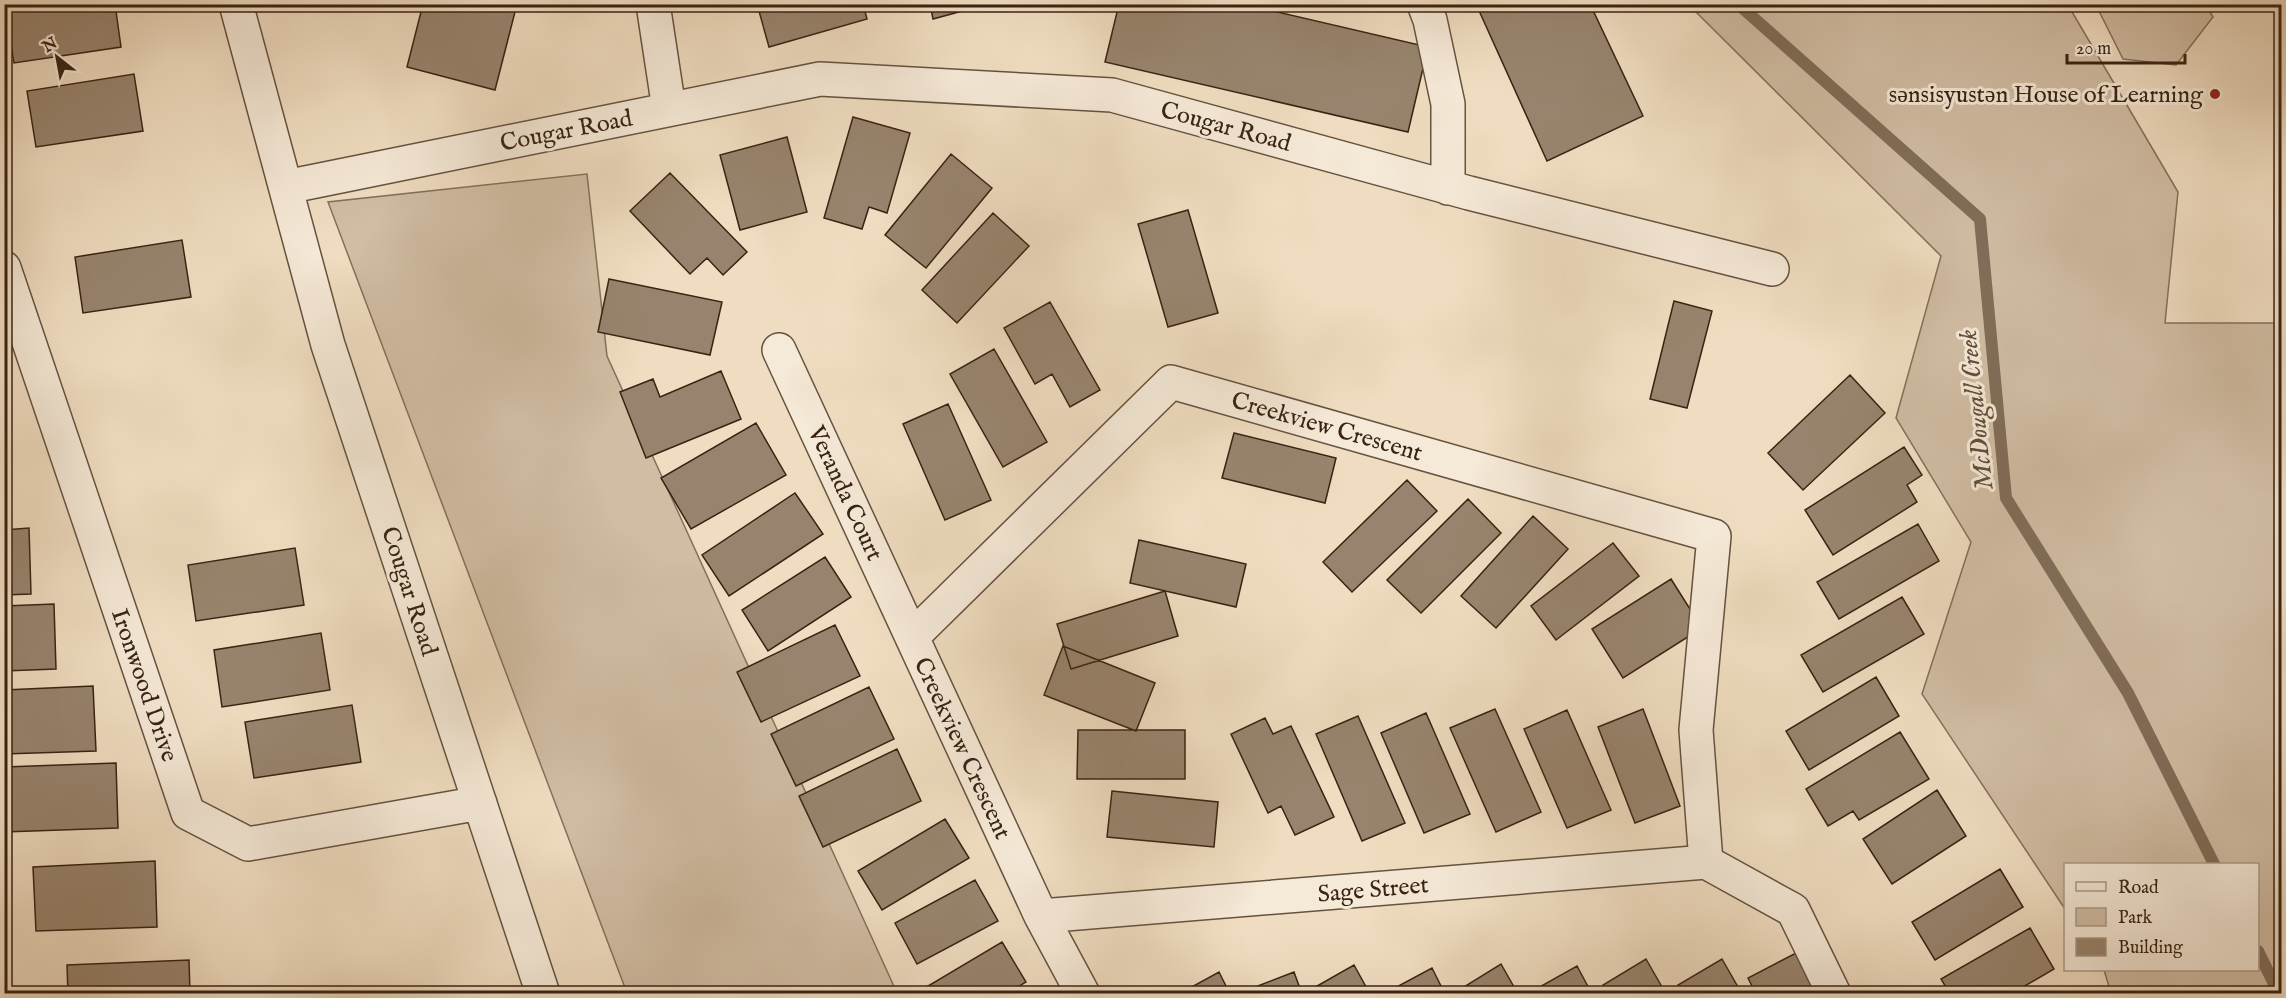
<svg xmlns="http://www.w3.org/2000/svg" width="2286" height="998" viewBox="0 0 2286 998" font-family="'IM FELL English',serif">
<rect width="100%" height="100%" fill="#f0ddc1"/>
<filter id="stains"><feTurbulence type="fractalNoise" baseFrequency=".00333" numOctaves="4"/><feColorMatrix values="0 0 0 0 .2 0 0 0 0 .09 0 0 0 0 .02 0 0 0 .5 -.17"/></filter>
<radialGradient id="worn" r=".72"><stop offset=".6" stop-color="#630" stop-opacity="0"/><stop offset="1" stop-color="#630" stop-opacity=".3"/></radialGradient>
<!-- green -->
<path fill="#d1bda4" stroke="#84705c" stroke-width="1.5" d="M1689 5H2068L2178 192 2165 323H2281V993H2111L2104 970H2258V864H2066L2065 909 1922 694 1971 542 1896 418 1941 256Z
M2096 5H2206L2213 17 2176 65 2123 59Z
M587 174 607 356 897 993H627L328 202Z"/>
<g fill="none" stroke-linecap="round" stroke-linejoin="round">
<!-- stream -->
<path stroke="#816d58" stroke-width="12" d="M1738 4 1980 219 2006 498 2128 693 2214 864
M2258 951 2279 994"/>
</g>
<!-- building -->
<path fill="#98846e" stroke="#382314" stroke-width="1.5" d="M21 4H115L121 47 14 63 5 7Z
M423 4H517L495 90 407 67Z
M757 4H863L867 19 769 47Z
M930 4H988L933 19Z
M1119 4H1243L1428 47 1408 132 1105 62Z
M1476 4H1590L1643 116 1547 161Z
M134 74 143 131 36 147 27 91Z
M853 117 910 133 887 213 869 207 862 229 824 218Z
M787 137 807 212 740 230 720 155Z
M951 154 992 188 926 268 885 235Z
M670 173 747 252 723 275 707 258 690 274 630 211Z
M1188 210 1218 313 1168 327 1138 224Z
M993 213 1029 246 957 323 922 290Z
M182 240 191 297 83 313 75 257Z
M609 279 722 302 710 355 598 332Z
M1674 301 1712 311 1687 408 1650 399Z
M1050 302 1100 390 1070 407 1052 374 1035 384 1004 328Z
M994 349 1047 442 1003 467 950 374Z
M721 371 741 419 646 458 620 392 653 379 660 397Z
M1850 375 1885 413 1803 490 1768 453Z
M948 404 991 500 945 520 903 424Z
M756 423 786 475 691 529 661 478Z
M1234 433 1336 458 1325 503 1222 478Z
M1904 447 1922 475 1907 485 1917 502 1833 555 1805 510Z
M1407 480 1437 511 1352 592 1323 562Z
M795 493 823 534 729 596 702 555Z
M1468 499 1501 533 1421 613 1387 580Z
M1533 516 1568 549 1496 628 1461 596Z
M1918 524 1939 561 1839 619 1817 582Z
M29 528 31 594 4 595V530Z
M1139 540 1246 564 1236 607 1130 583Z
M1613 543 1639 576 1556 640 1531 606Z
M295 548 304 605 196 621 188 565Z
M825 557 851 597 768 651 742 610Z
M1671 579 1702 628 1623 678 1592 629Z
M1165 591 1178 636 1071 669 1057 624Z
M1902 597 1924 634 1823 692 1801 655Z
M54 604 56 669 4 671V606Z
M835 625 860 676 761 722 737 672Z
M321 633 330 690 222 707 214 650Z
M1063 646 1155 683 1136 731 1044 695Z
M1876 677 1899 716 1809 770 1786 731Z
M93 686 96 751 4 754V690Z
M869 687 894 739 796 786 771 734Z
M352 705 361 762 254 778 245 722Z
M1495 709 1541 812 1496 832 1450 728Z
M1643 709 1680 806 1635 823 1598 727Z
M1567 710 1611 810 1567 828 1524 729Z
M1426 713 1470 814 1424 833 1381 733Z
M1358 716 1405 823 1362 841 1316 734Z
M1265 718 1273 734 1291 726 1334 817 1295 835 1281 806 1268 813 1231 734Z
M1078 730H1185V779H1077Z
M1900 732 1929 779 1859 820 1853 811 1828 826 1806 789Z
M897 749 921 801 823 847 799 796Z
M116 763 118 828 4 832V767Z
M1937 790 1966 836 1892 884 1863 839Z
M1112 791 1218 802 1214 847 1107 837Z
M945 819 969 858 882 910 858 871Z
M155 861 157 927 36 931 33 867Z
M2000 869 2023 907 1935 960 1912 922Z
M975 880 998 921 917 964 895 923Z
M2030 928 2054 969 2011 994H1950L1941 979Z
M1002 942 1026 982 1006 994H926L923 989Z
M1800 951 1822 994H1756L1748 978Z
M1646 959 1666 994H1607L1603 985Z
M1722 959 1742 994H1683L1678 985Z
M189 960 190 994H68L67 965Z
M1501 964 1518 994H1461L1459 990Z
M1354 965 1370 994H1313L1310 990Z
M1577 966 1592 994H1539L1536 989Z
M1432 968 1445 994H1390L1389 991Z
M1219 972 1230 994H1179Z
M1294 972 1302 994H1252L1250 989Z"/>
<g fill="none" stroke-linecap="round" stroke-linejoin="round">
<defs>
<path id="minor" d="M236 4 328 345 543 994
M653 4 669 109
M1424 4 1430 20 1448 104V188
M286 187 820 79 1112 95 1469 193 1772 269
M4 268 188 813 248 844 480 803
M779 350 1041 916 1083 994
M912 637 1171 382 1714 536 1696 730 1706 862 1793 910 1834 994
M1041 916 1706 862"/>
</defs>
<!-- minor casing -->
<use href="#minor" stroke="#66523f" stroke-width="36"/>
<!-- minor -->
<use href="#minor" stroke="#f5e9d7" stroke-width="33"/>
</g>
<!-- markers -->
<circle fill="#8f2418" stroke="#f5e9d7" stroke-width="2" cx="2215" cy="94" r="6"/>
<g text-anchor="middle" stroke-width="6" stroke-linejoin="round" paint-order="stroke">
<!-- poi labels -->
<g font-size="24" fill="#382314" stroke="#f5e9d7" text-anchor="end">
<text x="2203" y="102">sənsisyustən House of Learning</text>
</g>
<!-- street labels -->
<g font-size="24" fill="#382314" stroke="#f5e9d7">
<text transform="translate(1226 126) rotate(15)" y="8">Cougar Road</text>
<text transform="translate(566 130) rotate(-11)" y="8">Cougar Road</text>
<text transform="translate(1327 426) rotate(16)" y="8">Creekview Crescent</text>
<text transform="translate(846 493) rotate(65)" y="8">Veranda Court</text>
<text transform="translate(410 591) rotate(72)" y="8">Cougar Road</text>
<text transform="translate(145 685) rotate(71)" y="8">Ironwood Drive</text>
<text transform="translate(963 748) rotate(65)" y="8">Creekview Crescent</text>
<text transform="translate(1373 889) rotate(-5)" y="8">Sage Street</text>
</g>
<!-- water labels -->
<g font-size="26" font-style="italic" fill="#624e3c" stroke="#f5e9d7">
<text transform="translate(1975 410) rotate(-96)" y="9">McDougall Creek</text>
</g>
</g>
<!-- margin -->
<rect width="2286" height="998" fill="none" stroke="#f0ddc1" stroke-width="24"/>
<rect x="6" y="6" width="2274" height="986" fill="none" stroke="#382314" stroke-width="3"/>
<rect x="12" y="12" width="2262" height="974" fill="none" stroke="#382314" stroke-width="1.5"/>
<!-- legend -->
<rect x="2064" y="863" width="195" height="108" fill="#f5e9d7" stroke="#a99a89" stroke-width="1.5"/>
<rect x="2076" y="882" width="30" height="9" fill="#f5e9d7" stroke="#a99a89" stroke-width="1.5"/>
<text x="2118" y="893" font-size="18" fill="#382314">Road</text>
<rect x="2076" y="908" width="30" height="18" fill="#d1bda4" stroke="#a99a89" stroke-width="1.5"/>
<text x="2118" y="923" font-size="18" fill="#382314">Park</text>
<rect x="2076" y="938" width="30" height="18" fill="#98846e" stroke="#a99a89" stroke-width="1.5"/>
<text x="2118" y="953" font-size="18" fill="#382314">Building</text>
<!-- north arrow -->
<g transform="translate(57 57) rotate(329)" stroke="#f5e9d7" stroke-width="4.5" paint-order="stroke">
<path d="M0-4.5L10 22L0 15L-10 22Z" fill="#382314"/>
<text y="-9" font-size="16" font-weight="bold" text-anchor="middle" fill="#382314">N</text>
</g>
<!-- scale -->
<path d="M2067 54v9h118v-9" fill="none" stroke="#382314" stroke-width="3"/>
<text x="2076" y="54" font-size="18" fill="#382314" stroke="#f5e9d7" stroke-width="4.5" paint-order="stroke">20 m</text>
<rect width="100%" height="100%" filter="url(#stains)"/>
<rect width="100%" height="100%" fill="url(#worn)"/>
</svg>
